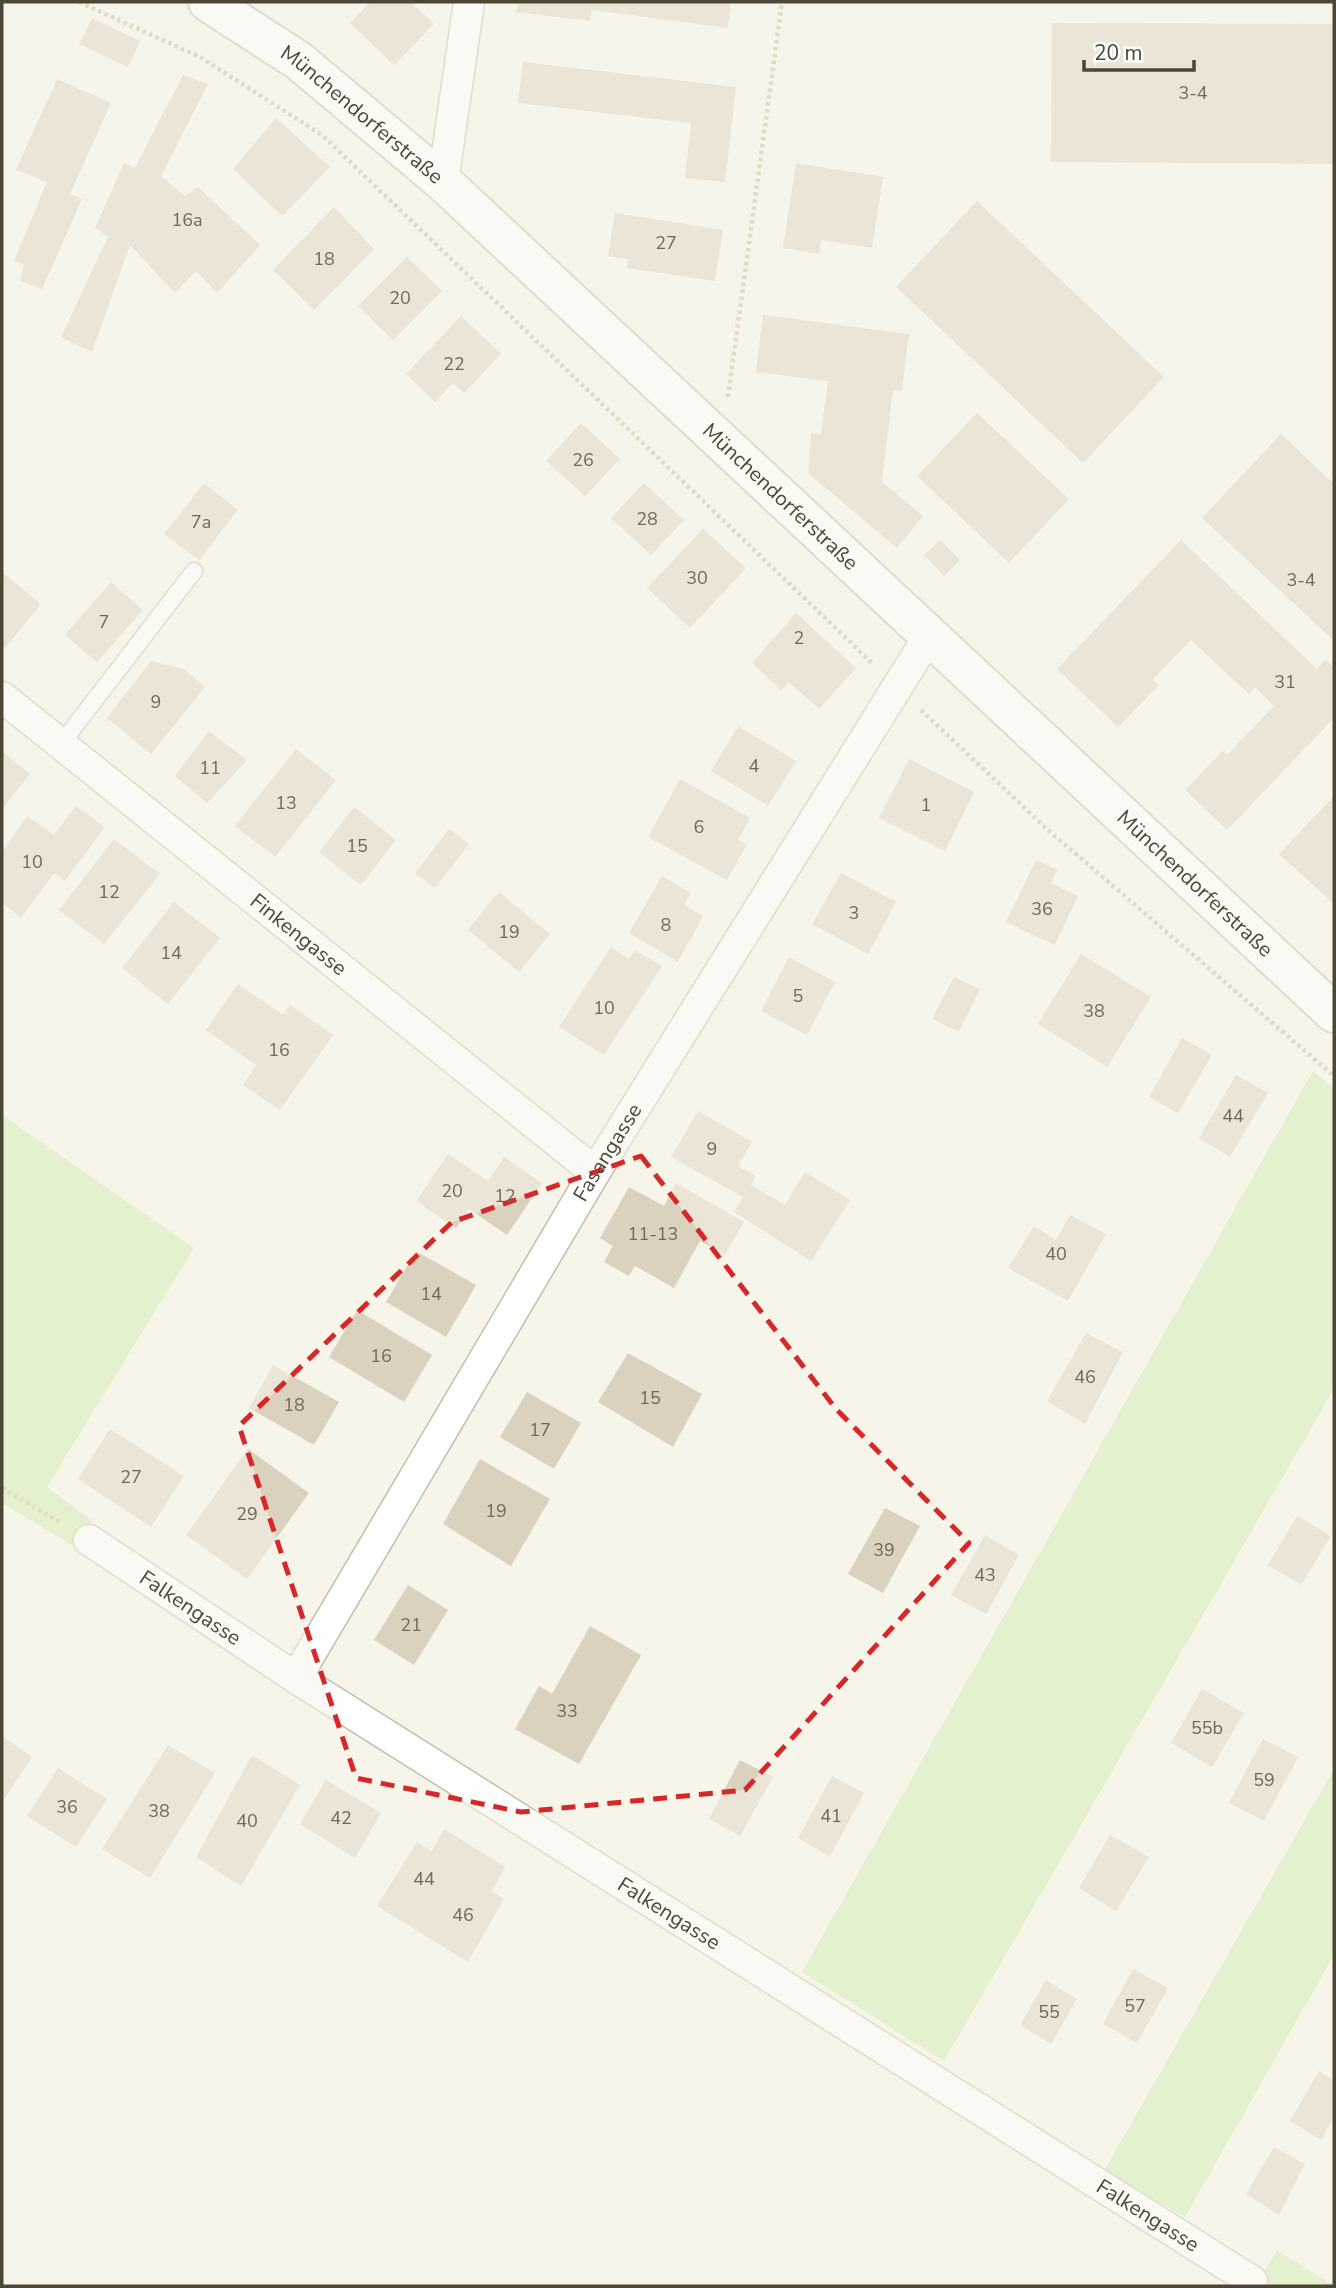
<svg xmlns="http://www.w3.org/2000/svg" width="1336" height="2288" viewBox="0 0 1336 2288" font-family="'Nunito Sans',sans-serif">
<rect width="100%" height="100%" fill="#f7f4ea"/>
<!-- green -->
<path fill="#cbeeb0" d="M1313 1071 1334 1089V1389L944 2061 802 1972Z
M2 1115 194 1248 47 1487 92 1521 75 1547 2 1503Z
M1334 1769V1955L1185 2217 1104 2171Z
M1277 2250 1334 2286H1256Z"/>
<!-- building -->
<path fill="#dad2be" d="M370 2H411L434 24 394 65 350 23Z
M518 2H731L728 28 592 10 590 21 516 12Z
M92 18 140 41 128 67 79 44Z
M1052 23 1334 24V164L1051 162Z
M523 62 736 87 725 182 685 178 691 123 518 103Z
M183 75 208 84 161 176 185 196 198 187 260 245 217 293 196 271 175 293 130 245 92 352 61 337 108 237 95 228 124 163 135 168Z
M57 79 111 103 70 194 82 199 42 289 20 281 24 265 14 261 47 182 16 170Z
M276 118 330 167 282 216 233 169Z
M796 163 883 177 872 248 821 240 819 254 783 248Z
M977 201 1164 377 1083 463 896 287Z
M334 207 374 249 314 310 273 270Z
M615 213 723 230 715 281 627 268 628 259 608 256Z
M407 257 442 291 393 340 358 306Z
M763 315 909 334 902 391 893 390 882 482 923 516 897 548 808 473 811 433 821 434 828 381 756 372Z
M461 316 501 354 464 393 453 383 435 402 406 374Z
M977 413 1069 499 1009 563 917 476Z
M581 423 620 459 585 496 546 461Z
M1281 434 1334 484V641L1202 518Z
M204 483 238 510 199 560 164 534Z
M644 483 684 520 651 555 611 518Z
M703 529 746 568 690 628 647 588Z
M940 540 960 560 944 576 924 555Z
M1181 540 1317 669 1326 660 1334 668V718L1227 830 1185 790 1223 751 1227 755 1274 706 1255 687 1249 694 1191 640 1153 679 1159 685 1118 727 1057 669Z
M2 572 41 604 5 648 2 645Z
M111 582 143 610 97 662 65 635Z
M796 613 856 668 819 709 789 682 781 690 752 663Z
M151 661 184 669 205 687 151 754 107 718Z
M738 726 796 761 768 806 711 771Z
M209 731 247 760 207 803 175 776Z
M296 749 336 780 275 857 235 826Z
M2 751 30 774 2 809Z
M909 759 974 792 945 851 879 818Z
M680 779 750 818 738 840 747 844 727 880 648 837Z
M1334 796V904L1279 854Z
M76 806 105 827 65 881 54 873 21 918 2 903V852L27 816 54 835Z
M354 807 396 840 361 885 319 852Z
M449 829 469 844 435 888 415 873Z
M114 839 160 874 104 944 59 910Z
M1036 860 1057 870 1051 883 1078 896 1055 945 1006 922Z
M841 873 896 902 868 954 812 924Z
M662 876 691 893 684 905 703 916 678 962 629 933Z
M499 892 550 934 519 972 468 930Z
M174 902 220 938 168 1004 122 968Z
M611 947 629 959 635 950 662 966 604 1055 559 1027Z
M1081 954 1151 997 1107 1067 1038 1024Z
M789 957 835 982 807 1035 761 1011Z
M954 977 980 989 959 1032 932 1019Z
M238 984 283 1015 290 1005 333 1035 280 1110 243 1085 256 1065 206 1030Z
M1182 1038 1212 1055 1178 1113 1149 1097Z
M1236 1075 1268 1093 1230 1157 1199 1138Z
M698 1111 752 1142 738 1166 756 1176 751 1185 785 1205 805 1172 850 1200 811 1261 734 1212 743 1197 671 1157Z
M448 1154 488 1181 504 1157 542 1183 507 1235 469 1209 456 1228 416 1201Z
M676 1183 744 1222 725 1255 700 1241 674 1288 635 1266 629 1276 604 1262 613 1246 600 1238 629 1187 664 1206Z
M1070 1215 1106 1234 1068 1301 1008 1268 1034 1226 1056 1240Z
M416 1251 476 1285 446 1337 386 1302Z
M357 1310 432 1355 404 1402 329 1357Z
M1086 1333 1123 1352 1085 1424 1047 1401Z
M628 1353 702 1394 673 1447 598 1402Z
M273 1365 339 1402 314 1445 249 1408Z
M527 1392 581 1423 554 1469 500 1437Z
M110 1429 184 1476 151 1527 78 1479Z
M248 1449 309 1493 247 1579 186 1535Z
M480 1459 550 1499 511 1566 443 1524Z
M885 1508 920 1526 883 1593 848 1574Z
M1297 1516 1331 1536 1301 1585 1268 1565Z
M985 1535 1019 1555 986 1614 951 1595Z
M408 1585 448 1610 414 1665 374 1640Z
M590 1626 641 1655 579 1764 515 1729 539 1686 552 1694Z
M1202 1689 1244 1713 1212 1767 1171 1743Z
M2 1736 32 1757 2 1802Z
M1263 1739 1298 1757 1264 1821 1229 1803Z
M168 1745 215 1773 150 1878 102 1849Z
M252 1755 300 1785 241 1886 196 1857Z
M740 1760 773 1777 740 1836 709 1819Z
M58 1768 107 1799 76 1847 27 1816Z
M832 1776 864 1793 830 1857 798 1838Z
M326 1780 381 1813 355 1858 300 1824Z
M444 1829 505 1867 492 1891 504 1899 468 1962 377 1906 417 1842 432 1851Z
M1110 1835 1149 1857 1116 1911 1079 1888Z
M1133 1969 1168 1988 1137 2043 1103 2024Z
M1046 1980 1077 1999 1051 2044 1020 2025Z
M1319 2071 1334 2081V2117L1321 2140 1290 2121Z
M1274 2147 1305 2164 1279 2215 1246 2194Z"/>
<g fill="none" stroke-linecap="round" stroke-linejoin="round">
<defs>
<path id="service" d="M61 744 194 571"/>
<g id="minor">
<path d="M443 182 469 2"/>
<path id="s1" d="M2 697 595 1172"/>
<path id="s2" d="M89 1540 296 1678 1252 2281"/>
<path id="s3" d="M296 1678 595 1172 929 636"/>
</g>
<g id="tertiary">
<path id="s4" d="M208 2 299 61 443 182 1334 1013"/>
</g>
</defs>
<!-- service casing -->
<use href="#service" stroke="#c3beab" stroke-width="19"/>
<!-- minor casing -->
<use href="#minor" stroke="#c3beab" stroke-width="33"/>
<!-- tertiary casing -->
<use href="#tertiary" stroke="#c3beab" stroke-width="42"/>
<!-- path -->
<path stroke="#c7bc9b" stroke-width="4.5" stroke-dasharray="3.5 3.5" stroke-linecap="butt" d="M79 2 200 57 322 135 874 665
M728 397 782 2
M921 710 1049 831 1334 1076
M2 1488 61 1523"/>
<!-- service -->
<use href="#service" stroke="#fff" stroke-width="16"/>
<!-- minor -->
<use href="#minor" stroke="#fff" stroke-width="30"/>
<!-- tertiary -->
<use href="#tertiary" stroke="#fff" stroke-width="38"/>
</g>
<!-- marked area -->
<path d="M0 0H1336V2288H0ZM641 1156 836 1409 969 1543 745 1790 521 1812 356 1778 239 1426 452 1222Z" fill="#f7f4ea" fill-opacity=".55" fill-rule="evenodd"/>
<path fill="none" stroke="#d62828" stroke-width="5" stroke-dasharray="14 9" stroke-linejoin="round" d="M641 1156 836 1409 969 1543 745 1790 521 1812 356 1778 239 1426 452 1222Z"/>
<g text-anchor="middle" stroke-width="5" stroke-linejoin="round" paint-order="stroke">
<!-- number labels -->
<g font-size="18" fill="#706959">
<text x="1193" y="99">3-4</text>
<text x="187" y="226">16a</text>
<text x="666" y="249">27</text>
<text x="324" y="265">18</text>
<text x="400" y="304">20</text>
<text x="454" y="370">22</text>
<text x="583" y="466">26</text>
<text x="647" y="525">28</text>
<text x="201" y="528">7a</text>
<text x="697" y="584">30</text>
<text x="1301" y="586">3-4</text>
<text x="104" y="628">7</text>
<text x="799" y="644">2</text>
<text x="1285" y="688">31</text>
<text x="156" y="708">9</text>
<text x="754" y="772">4</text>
<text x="210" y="774">11</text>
<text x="286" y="809">13</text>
<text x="926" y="811">1</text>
<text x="699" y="833">6</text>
<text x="357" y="852">15</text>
<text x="32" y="868">10</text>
<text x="109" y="898">12</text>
<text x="1042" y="915">36</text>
<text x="854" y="919">3</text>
<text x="666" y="931">8</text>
<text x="509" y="938">19</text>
<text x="171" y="959">14</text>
<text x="798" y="1002">5</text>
<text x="604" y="1014">10</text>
<text x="1094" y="1017">38</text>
<text x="279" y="1056">16</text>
<text x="1233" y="1122">44</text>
<text x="712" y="1155">9</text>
<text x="452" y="1197">20</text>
<text x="505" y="1202">12</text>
<text x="653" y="1240">11-13</text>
<text x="1056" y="1260">40</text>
<text x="431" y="1300">14</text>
<text x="381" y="1362">16</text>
<text x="1085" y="1383">46</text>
<text x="650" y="1404">15</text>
<text x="294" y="1411">18</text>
<text x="540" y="1436">17</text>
<text x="131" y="1483">27</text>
<text x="496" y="1517">19</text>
<text x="247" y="1520">29</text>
<text x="884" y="1556">39</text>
<text x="985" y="1581">43</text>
<text x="411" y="1631">21</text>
<text x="567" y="1717">33</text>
<text x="1207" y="1734">55b</text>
<text x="1264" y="1786">59</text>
<text x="67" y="1813">36</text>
<text x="159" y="1817">38</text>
<text x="831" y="1822">41</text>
<text x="341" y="1824">42</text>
<text x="247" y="1827">40</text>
<text x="424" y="1885">44</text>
<text x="463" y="1921">46</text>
<text x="1135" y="2012">57</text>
<text x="1049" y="2018">55</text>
</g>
<!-- street labels -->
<g font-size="21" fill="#4c4637" stroke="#fff">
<text dy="7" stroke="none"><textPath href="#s4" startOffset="191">Münchendorferstraße</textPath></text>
<text dy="7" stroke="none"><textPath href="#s4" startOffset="758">Münchendorferstraße</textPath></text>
<text dy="7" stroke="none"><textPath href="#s4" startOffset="1325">Münchendorferstraße</textPath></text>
<text dy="7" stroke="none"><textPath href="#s1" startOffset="380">Finkengasse</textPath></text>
<text dy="7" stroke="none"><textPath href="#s3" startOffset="611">Fasangasse</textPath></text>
<text dy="7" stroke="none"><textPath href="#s2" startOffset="122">Falkengasse</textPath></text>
<text dy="7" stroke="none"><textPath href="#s2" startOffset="690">Falkengasse</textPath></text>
<text dy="7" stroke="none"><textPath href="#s2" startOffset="1256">Falkengasse</textPath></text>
</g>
</g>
<!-- border -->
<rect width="1336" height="2288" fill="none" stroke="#4c4637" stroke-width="7"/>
<!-- scale -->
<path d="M1084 60v10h110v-10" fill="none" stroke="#4c4637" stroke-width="3.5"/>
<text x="1094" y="60" font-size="21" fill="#4c4637" stroke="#ffffff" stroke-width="5" paint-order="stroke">20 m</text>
</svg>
